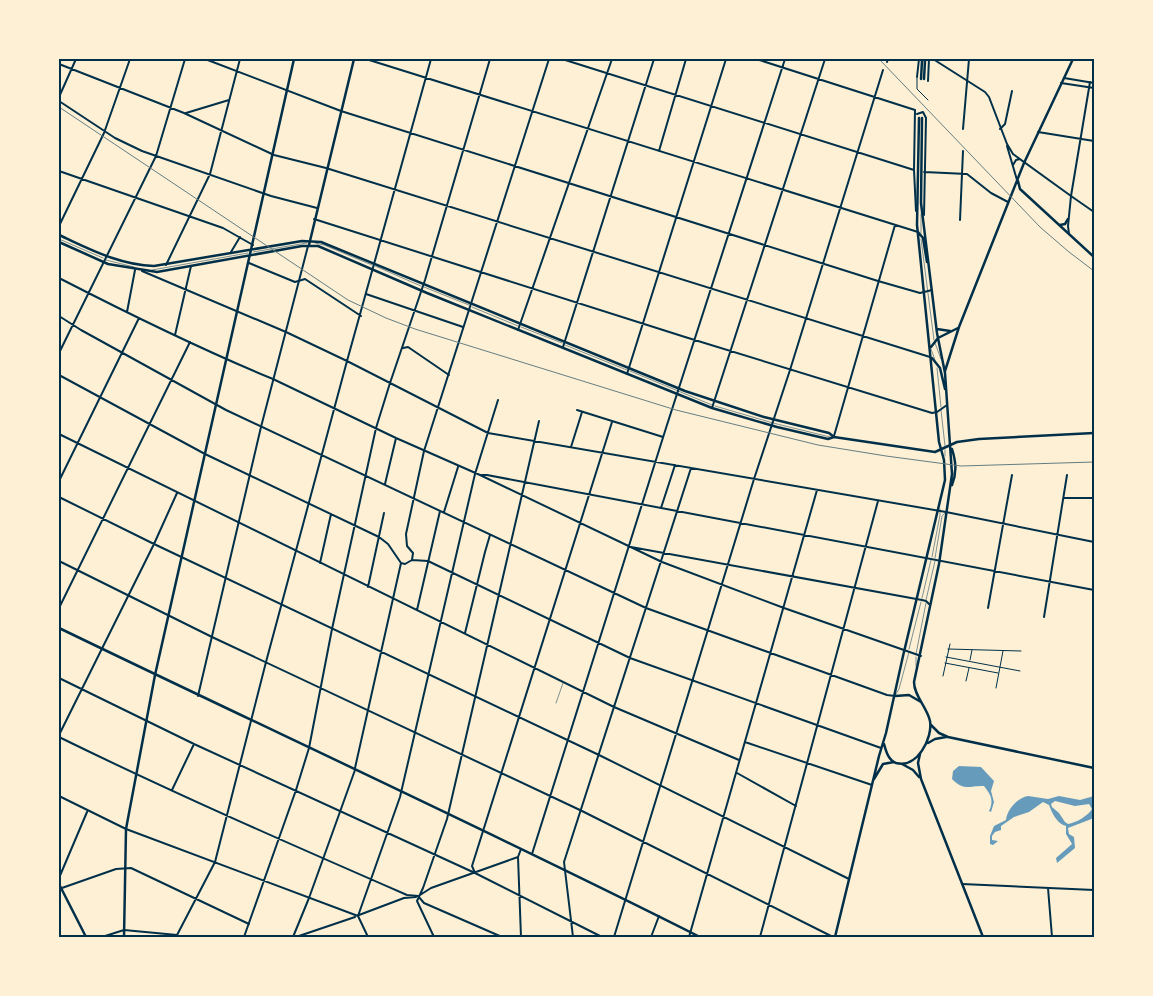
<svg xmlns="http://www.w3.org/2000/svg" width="1153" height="996" viewBox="0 0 1153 996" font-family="Montserrat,sans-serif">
<rect width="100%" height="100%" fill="#fdf0d5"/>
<!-- water -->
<path fill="#669bbc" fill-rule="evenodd" d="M959 766 981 767 994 781 991 791 994 802 991 812 989 811C994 800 991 795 984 786 970 785 965 792 952 779L953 771Z
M1028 796 1048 799 1059 796 1080 800 1094 796V818L1068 828 1069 834 1074 837 1075 848 1057 863 1056 858 1072 844 1066 834V826C1057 824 1052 813 1049 805L1043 802 1029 812 1014 817 1001 826V830L995 832 992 836V840L998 841 993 845 990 844V836L994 826 1006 820C1007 810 1017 798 1028 796ZM1055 801 1075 806 1089 804 1092 809C1089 815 1076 823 1068 824L1065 822 1059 813 1052 807 1051 804Z"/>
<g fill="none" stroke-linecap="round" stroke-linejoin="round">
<!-- service -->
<path stroke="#003049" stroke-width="0.5" d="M921 214V233
M59 239 103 258
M921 239 934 340
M315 243 324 245 372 265
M253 252 307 243
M106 260 134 267
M375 266 421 286
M152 270 248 253
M424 287 469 305
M472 307 518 326
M521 327 562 343
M935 343 941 359
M565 345 627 370
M931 349 935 360
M937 368 941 407
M630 371 712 405
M715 406 773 423 830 437
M941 410 945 446
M945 456V450
M932 557 940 515V509
M935 558 942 516 945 513
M922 598 931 560
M926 600 935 561
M909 649 921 602
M916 654 926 603
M916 657V666
M896 694 899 689 909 652
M556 703 563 683"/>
<!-- pedestrian -->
<path stroke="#003049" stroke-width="1" d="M917 78V89L928 100
M948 649 1021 651
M946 657 1020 671
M970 660 972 650
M945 663 998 673
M943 676 950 644
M966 681 969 668
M996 688 1003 651"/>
<!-- minor -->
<path stroke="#003049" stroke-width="2" d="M205 59 341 111 878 281 920 293 932 290
M366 59 918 232
M562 59 914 170
M756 59 915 110 914 170 916 211
M887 62 888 59
M59 64 184 113 274 155 326 168 930 357
M917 77 919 59
M928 81 929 59
M1090 82 1071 196 1094 212
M59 97 76 59
M59 101 115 138 142 151 271 196 317 208
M186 113 229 100
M917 114 923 112 926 118 924 215
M963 129 969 59
M1000 129 1005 124 1012 91
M1038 132 1094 141
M659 151 686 59
M59 171 223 228 253 245
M924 172 967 174 991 193 1008 202
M314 219 685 337 932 413 937 412 947 405
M960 220 963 151
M59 226 104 133 130 59
M231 252 240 237
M249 263 295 282 305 279 361 316
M166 265 210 174 240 59
M142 271 286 332 347 361 488 433 946 512 1094 542
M59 278C129 314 200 349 273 379L396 438 480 475 662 562 784 608 921 656
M366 294 463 327
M127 312 135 270
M59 316 81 330 226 410 646 608 887 695 895 696
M518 330 612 59
M175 335 191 266
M563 347 654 59
M403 348 408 347 449 375
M59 353 156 156 185 59
M627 374 726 59
M59 375 205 454 379 537 388 544 401 563
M712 408 825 59
M577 410 663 437
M59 434 614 707 739 760
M834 436 895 225
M571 447 582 412
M480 475H487L1094 590
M59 481 139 318
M385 484 396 438
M59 497 154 544 599 755 849 879
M1064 498H1094
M661 508 675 465
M444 512 458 467
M631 547 922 600 926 601 929 604
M412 560 413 553 407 546 406 534 424 451 549 59
M412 560 428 561 630 658 881 748
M59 561 212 637 582 811 833 937
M320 563 331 514
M401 563 405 564 412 560
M368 587 384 513
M59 608 190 342
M988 608 1012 475
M417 610 440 511
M1044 617 1067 475
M465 633 485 552 490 535
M59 678 194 744 475 873 602 937
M59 735 154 544 177 493
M59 737C173 793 290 844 407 895L418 896 424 903 502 937
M745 742 872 785
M355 768 401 563
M737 773 796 806
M172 790 194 744
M59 796 126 829 358 916
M532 854 666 428 785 59
M475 873 472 866 612 422
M59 878 87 812
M962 884 1094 890
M1048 888 1052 937
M59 889 116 869 131 868 249 924
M1093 890 1094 900
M420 895 431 888 518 857
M359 915 404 898 416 897
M102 937 124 930 177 935
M176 937 215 862 266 662 347 361 431 59
M244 937 296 790 309 748 332 629 376 428 390 383 425 280 490 59
M296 937 355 917
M368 937 358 916 400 797 475 474 498 400
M434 937 417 901 423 888 447 819 539 421
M521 937 518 857 521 849
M573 937 564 862 691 468
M614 937 754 479 790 370 883 70
M651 937 659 916
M689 937 817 490
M760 937 878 501"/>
<!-- tertiary -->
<path stroke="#003049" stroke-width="2" d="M933 59 985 92 989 97 1007 144 1013 154 1071 196 1068 226 1069 234
M1064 78 1094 83
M1061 83 1094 88
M1007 146 1017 180
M1013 165 1016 160 1020 159
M198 696 261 427 308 246
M293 937 309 898 355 770"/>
<!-- secondary -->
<path stroke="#003049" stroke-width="2.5" d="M921 79 922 61
M924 79 925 61
M1018 181 1020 189 1094 257
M1060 225 1065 224 1068 219
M918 232 923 238 927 262
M309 245 354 59
M937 329 950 331
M931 347 938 338 958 328
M932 358 940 368 945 389
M945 371 959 327 1024 163 1073 59
M952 449C956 462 957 472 952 485
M59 628C272 731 488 830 700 937
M895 696 909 695 921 702
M931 725 939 733 948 737 1094 768
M928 743 935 739 946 737
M884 744C886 751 888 760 896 763 917 769 933 738 930 721 927 707 914 696 914 682L939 564 952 474 945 373 937 333 921 203 922 118
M920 754 918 763 921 779 983 937
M902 764 913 770 919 777
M874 779 883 764 894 762
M59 884 86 937
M835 937 879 756 886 733 903 656 945 480 944 460 939 442 917 225 919 118"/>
<!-- primary -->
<path stroke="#003049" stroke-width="2.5" d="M59 235C90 249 119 265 154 266L302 241 321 242 685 391 764 417 829 433 834 437
M59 242 108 264 157 272 302 246H318L427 293 712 408 777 427 828 439 834 437 935 452 957 442 979 439 1094 433
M124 937 126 829 155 675 294 59"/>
<!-- rail -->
<path stroke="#657d81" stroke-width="1" d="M879 59 1040 227 1069 252 1094 271
M59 107 348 300 386 318 415 329 676 410 818 445 886 456 961 466 1094 462"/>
</g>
<!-- border -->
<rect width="1153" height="996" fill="none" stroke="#fdf0d5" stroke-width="120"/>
<rect x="60" y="60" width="1033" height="876" fill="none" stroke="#003049" stroke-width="2"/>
</svg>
